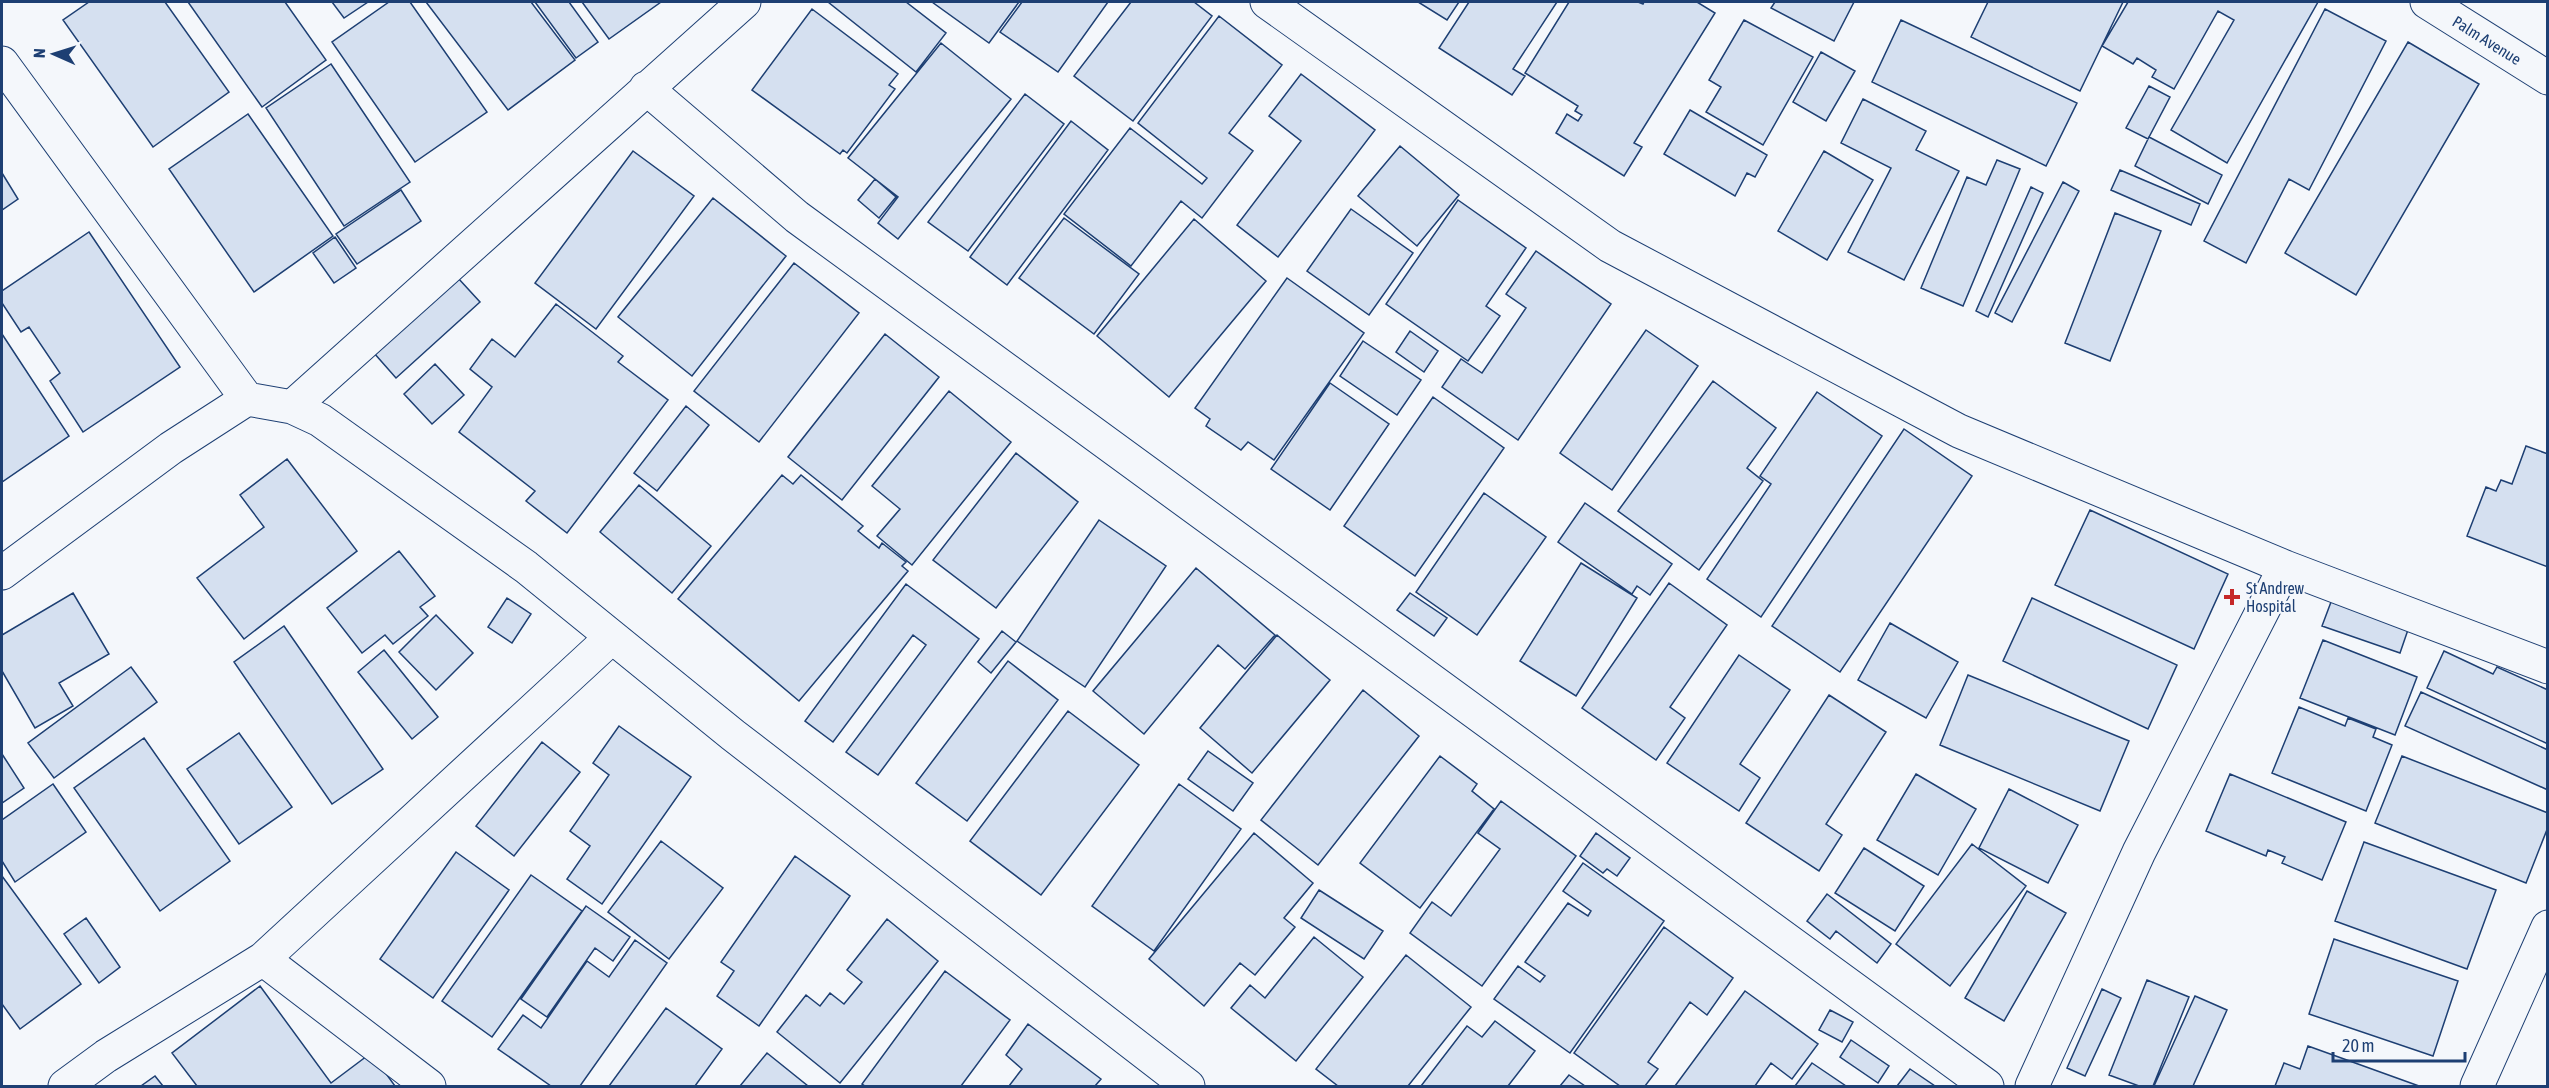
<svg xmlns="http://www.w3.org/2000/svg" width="2549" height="1088" viewBox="0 0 2549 1088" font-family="'Asap Condensed',sans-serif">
<rect width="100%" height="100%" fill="#f4f7fb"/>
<!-- building -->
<path fill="#d5e0f0" stroke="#1d3f73" stroke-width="1.5" d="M89 2H165L229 92 153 147 63 20Z
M188 2H285L326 60 262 107Z
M332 2H368L344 18Z
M389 2H410L487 112 415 162 332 42Z
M426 2H531L575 60 508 110Z
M535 2H569L598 42 576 58Z
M582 2H661L609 39Z
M828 2H906L946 33 916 72Z
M932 2H1019L989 43Z
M1022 2H1108L1058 72 1000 32Z
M1131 2H1194L1212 16 1133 121 1074 76Z
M1418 2H1459L1447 20Z
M1469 2H1557L1513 69 1525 76 1512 95 1439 48Z
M1569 2H1638L1643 4 1644 2H1697L1715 13 1634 143 1642 147 1624 176 1556 133 1567 114 1578 121 1582 115 1575 111 1578 106 1525 73Z
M1775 2H1854L1834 41 1771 8Z
M1988 2H2123L2080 91 1971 37Z
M2128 2H2318L2227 163 2171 130 2234 20 2218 11 2174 89 2152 77 2156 70 2137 58 2133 64 2102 46Z
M812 9 898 74 889 85 895 89 847 153 843 150 840 154 752 90Z
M2325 9 2386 41 2309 190 2289 179 2246 263 2204 241Z
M1219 16 1282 65 1229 133 1253 151 1202 218 1181 201 1131 266 1064 214 1130 128 1202 184 1207 178 1138 123Z
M1744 20 1813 57 1763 145 1706 112 1721 87 1709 80Z
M1901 20 2077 103 2046 166 1872 82Z
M2408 42 2479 84 2356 295 2285 253Z
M941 43 1011 99 898 239 878 223 898 197 848 158Z
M1821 52 1855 71 1826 121 1793 102Z
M331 64 410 182 344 226 266 108Z
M1301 74 1375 130 1278 257 1237 225 1301 141 1269 116Z
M2149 86 2170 97 2148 139 2126 128Z
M1025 94 1064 124 968 251 928 222Z
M1863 99 1926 131 1916 150 1959 171 1904 280 1848 252 1891 168 1841 143Z
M1690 110 1767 155 1755 177 1747 173 1735 196 1664 154Z
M248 114 333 236 254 292 169 169Z
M1071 121 1108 150 1007 285 970 257Z
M2149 137 2222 175 2208 204 2135 166Z
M1400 146 1459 195 1417 246 1358 196Z
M633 151 694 196 596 329 535 283Z
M1824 151 1873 180 1827 260 1778 231Z
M1997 160 2020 169 1963 306 1921 288 1967 177 1986 185Z
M2120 170 2200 204 2191 225 2111 190Z
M2 173 18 199 2 210Z
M875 179 896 197 879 218 858 200Z
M2063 182 2079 191 2012 322 1995 313Z
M2031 187 2043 193 1988 317 1976 311Z
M401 190 421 221 357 264 336 234Z
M713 198 786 256 692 376 618 317Z
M1458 200 1526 248 1486 306 1500 316 1468 361 1386 304Z
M1351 209 1413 253 1369 315 1307 271Z
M2115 213 2161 231 2110 361 2065 343Z
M1064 218 1139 274 1094 334 1019 278Z
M1194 219 1266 281 1169 397 1097 336Z
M89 232 180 367 83 432 50 381 60 373 29 327 21 332 2 303V291Z
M335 237 356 268 334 283 313 253Z
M1536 251 1611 304 1518 440 1442 387 1461 359 1482 373 1526 308 1506 294Z
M794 263 859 313 759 442 694 391Z
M458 278 480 302 396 378 374 353Z
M1287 278 1364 333 1274 460 1248 442 1241 450 1206 426 1210 419 1195 408Z
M556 304 623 356 618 362 668 400 567 533 526 501 535 491 459 432 492 387 470 369 492 339 515 357Z
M1646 330 1698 366 1612 490 1560 453Z
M1410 331 1438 351 1424 372 1396 352Z
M2 334 69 436 2 482Z
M885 334 939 377 842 500 788 457Z
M1363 341 1421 380 1397 415 1340 376Z
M435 364 464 395 432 424 404 394Z
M1713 381 1776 428 1747 468 1763 481 1699 570 1618 511Z
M1330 383 1389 424 1330 510 1271 469Z
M949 391 1011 442 912 565 877 536 900 509 872 486Z
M1817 392 1882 436 1761 617 1707 579 1771 484 1760 476Z
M1433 397 1504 448 1415 576 1344 526Z
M686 406 709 425 657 491 634 473Z
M1904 429 1972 476 1840 672 1772 626Z
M2526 446 2548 454V567L2467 536 2486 487 2496 491 2501 480 2512 484Z
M1016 453 1078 502 996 608 933 560Z
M287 459 357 551 244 639 197 578 264 527 240 495Z
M782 475 793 484 801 475 863 526 858 531 879 548 882 543 906 562 902 566 908 571 799 701 678 599Z
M639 485 711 546 672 593 600 532Z
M1484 493 1546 537 1477 635 1416 592Z
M1585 503 1672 564 1650 595 1637 586 1632 594 1558 542Z
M2090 510 2228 574 2194 649 2055 585Z
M1099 520 1166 566 1085 687 1017 641Z
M399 551 435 596 420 607 428 616 393 644 385 635 362 653 327 608Z
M1581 563 1637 598 1576 696 1520 661Z
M1196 568 1275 635 1245 669 1218 645 1144 734 1093 691Z
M1669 583 1727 625 1670 707 1685 718 1656 760 1582 708Z
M906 584 979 639 878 775 846 752 926 645 913 635 833 742 805 721Z
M73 593 109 654 59 683 73 706 35 728 2 671V635Z
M1410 593 1447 618 1434 636 1397 610Z
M2334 594 2411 621 2400 653 2322 626Z
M507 598 531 614 512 643 488 627Z
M2032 598 2177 665 2148 729 2003 661Z
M436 615 473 653 436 690 399 652Z
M1890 623 1958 662 1926 718 1858 680Z
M284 626 383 769 332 804 234 662Z
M1002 631 1016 642 991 673 978 662Z
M1277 635 1330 680 1252 773 1200 728Z
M2323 640 2417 677 2395 735 2300 698Z
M384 650 438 717 412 739 358 672Z
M2444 651 2493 674 2497 667 2548 690V744L2427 688Z
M1739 655 1790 690 1740 764 1760 778 1739 811 1667 763Z
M1008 661 1058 700 967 821 916 783Z
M131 667 157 702 54 778 28 743Z
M1968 675 2129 741 2100 811 1940 745Z
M1363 690 1419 736 1318 865 1261 820Z
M2421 692 2548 750V790L2405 726Z
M1829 695 1886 732 1826 824 1842 835 1819 871 1746 823Z
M2299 707 2345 726 2348 718 2376 729 2373 737 2392 745 2366 811 2272 773Z
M1068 711 1139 765 1041 895 970 841Z
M619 726 691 777 602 904 567 879 590 846 570 831 609 775 593 763Z
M239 733 292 807 239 844 187 769Z
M144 738 230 861 160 911 74 788Z
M542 742 580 772 514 856 476 826Z
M1208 751 1253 783 1233 811 1188 779Z
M2 754 24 788 2 803Z
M1440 756 1477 784 1472 791 1494 809 1420 908 1360 863Z
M2402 756 2548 813V827L2526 883 2375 823Z
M1916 774 1976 809 1938 875 1877 840Z
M2230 774 2346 822 2322 880 2282 863 2285 857 2268 850 2266 856 2206 831Z
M53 784 86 832 15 882 2 861V820Z
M1179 784 1241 829 1154 951 1092 906Z
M2009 789 2078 825 2048 883 1979 848Z
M1501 801 1576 856 1482 986 1410 933 1432 902 1451 916 1500 849 1478 833Z
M1254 833 1313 883 1284 918 1295 927 1255 975 1240 963 1204 1006 1149 959Z
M1596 833 1630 858 1617 876 1607 869 1603 873 1580 856Z
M661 841 723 888 669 959 608 912Z
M2364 842 2496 890 2467 969 2335 921Z
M1972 844 2026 886 1950 986 1896 944Z
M1864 848 1924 886 1895 931 1835 893Z
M456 852 509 890 433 998 380 959Z
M795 856 850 896 759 1026 717 996 734 971 721 962Z
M1583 863 1664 921 1570 1053 1494 999 1518 966 1540 982 1545 976 1525 962 1568 903 1588 916 1591 911 1563 891Z
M531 875 582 911 492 1037 442 1001Z
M2 876 81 984 20 1029 2 1004Z
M1319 890 1383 931 1364 959 1301 918Z
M2027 891 2066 913 2004 1021 1965 998Z
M1827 894 1891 944 1877 963 1836 931 1830 939 1807 921Z
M586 906 630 937 613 961 595 948 547 1017 521 999Z
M86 918 120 967 99 983 64 934Z
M887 919 938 961 840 1083 777 1032 806 995 820 1006 830 993 844 1004 862 982 847 970Z
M1664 927 1733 978 1707 1015 1690 1002 1648 1062 1658 1069 1645 1086H1620L1574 1053Z
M1314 937 1363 977 1296 1061 1231 1008 1250 985 1265 998Z
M2334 939 2458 981 2433 1056 2309 1014Z
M635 940 667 963 580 1086H551L498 1049 523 1015 541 1028 587 961 609 977Z
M1406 955 1471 1007 1408 1086H1338L1316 1069Z
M945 971 1010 1020 961 1086H865L862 1084Z
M2147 980 2189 997 2153 1086H2139L2109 1075Z
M260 986 331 1083 371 1053 395 1086H197L172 1053Z
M2102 989 2121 998 2085 1076 2067 1068Z
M1745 991 1818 1044 1792 1079 1771 1063 1755 1086H1675Z
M2195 996 2227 1010 2193 1086H2154Z
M666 1008 722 1049 695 1086H609Z
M1830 1010 1853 1022 1842 1042 1819 1030Z
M1495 1021 1535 1051 1508 1086H1421L1467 1026 1482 1037Z
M1028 1024 1101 1079 1095 1086H1009L1022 1069 1006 1055Z
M1851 1040 1889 1066 1878 1083 1840 1057Z
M2308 1046 2419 1086H2275L2284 1063 2300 1069Z
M767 1053 808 1086H740Z
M1812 1063 1846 1086H1795Z
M1910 1069 1935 1086H1897Z
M1569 1075 1585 1086H1560Z
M155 1076 163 1086H141Z"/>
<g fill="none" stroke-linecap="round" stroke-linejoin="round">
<defs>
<path id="street" d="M1267 2 1610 246 1959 431 2285 567 2548 667
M2 63 247 399
M646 88 797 217 1987 1086
M292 407 320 420 526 567 733 735 1188 1086
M2 573 171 448 247 399 292 407 744 2
M263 959 612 637
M65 1086 106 1056 263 959 429 1086
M2032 1086 2139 852 2285 567"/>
<path id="secondary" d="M2427 2 2548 78"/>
<path id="primary" d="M2477 1086 2548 927"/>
</defs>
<!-- street casing -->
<use href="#street" stroke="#1d3f73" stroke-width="35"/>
<!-- secondary casing -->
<use href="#secondary" stroke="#1d3f73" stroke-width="35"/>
<!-- primary casing -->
<use href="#primary" stroke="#1d3f73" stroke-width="35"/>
<!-- street -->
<use href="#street" stroke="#f4f7fb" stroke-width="33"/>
<!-- secondary -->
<use href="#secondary" stroke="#f4f7fb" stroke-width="33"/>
<!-- primary -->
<use href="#primary" stroke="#f4f7fb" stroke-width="33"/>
</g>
<!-- markers -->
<path fill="#c62828" stroke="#f4f7fb" stroke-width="2" d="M2229 588h6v6h6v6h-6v6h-6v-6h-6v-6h6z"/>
<g text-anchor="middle" stroke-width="4.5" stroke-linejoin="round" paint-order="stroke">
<!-- street labels -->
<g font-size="16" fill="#1d3f73" stroke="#f4f7fb">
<text transform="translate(2487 40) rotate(32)" y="6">Palm Avenue</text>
</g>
<!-- poi labels -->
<g font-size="16" fill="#1d3f73" stroke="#f4f7fb" text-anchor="start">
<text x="2246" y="594">St Andrew<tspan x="2246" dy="18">Hospital</tspan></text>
</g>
</g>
<!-- border -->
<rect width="2549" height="1088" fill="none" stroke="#1d3f73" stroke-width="6"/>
<!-- north arrow -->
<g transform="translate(54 54) rotate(273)" stroke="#f4f7fb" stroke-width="4.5" paint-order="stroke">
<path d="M0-4.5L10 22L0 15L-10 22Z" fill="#1d3f73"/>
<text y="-9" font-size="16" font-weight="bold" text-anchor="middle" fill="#1d3f73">N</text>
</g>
<!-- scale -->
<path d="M2333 1052v9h132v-9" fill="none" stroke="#1d3f73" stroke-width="3"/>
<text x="2342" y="1052" font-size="18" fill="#1d3f73" stroke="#f4f7fb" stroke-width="4.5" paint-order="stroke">20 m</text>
</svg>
